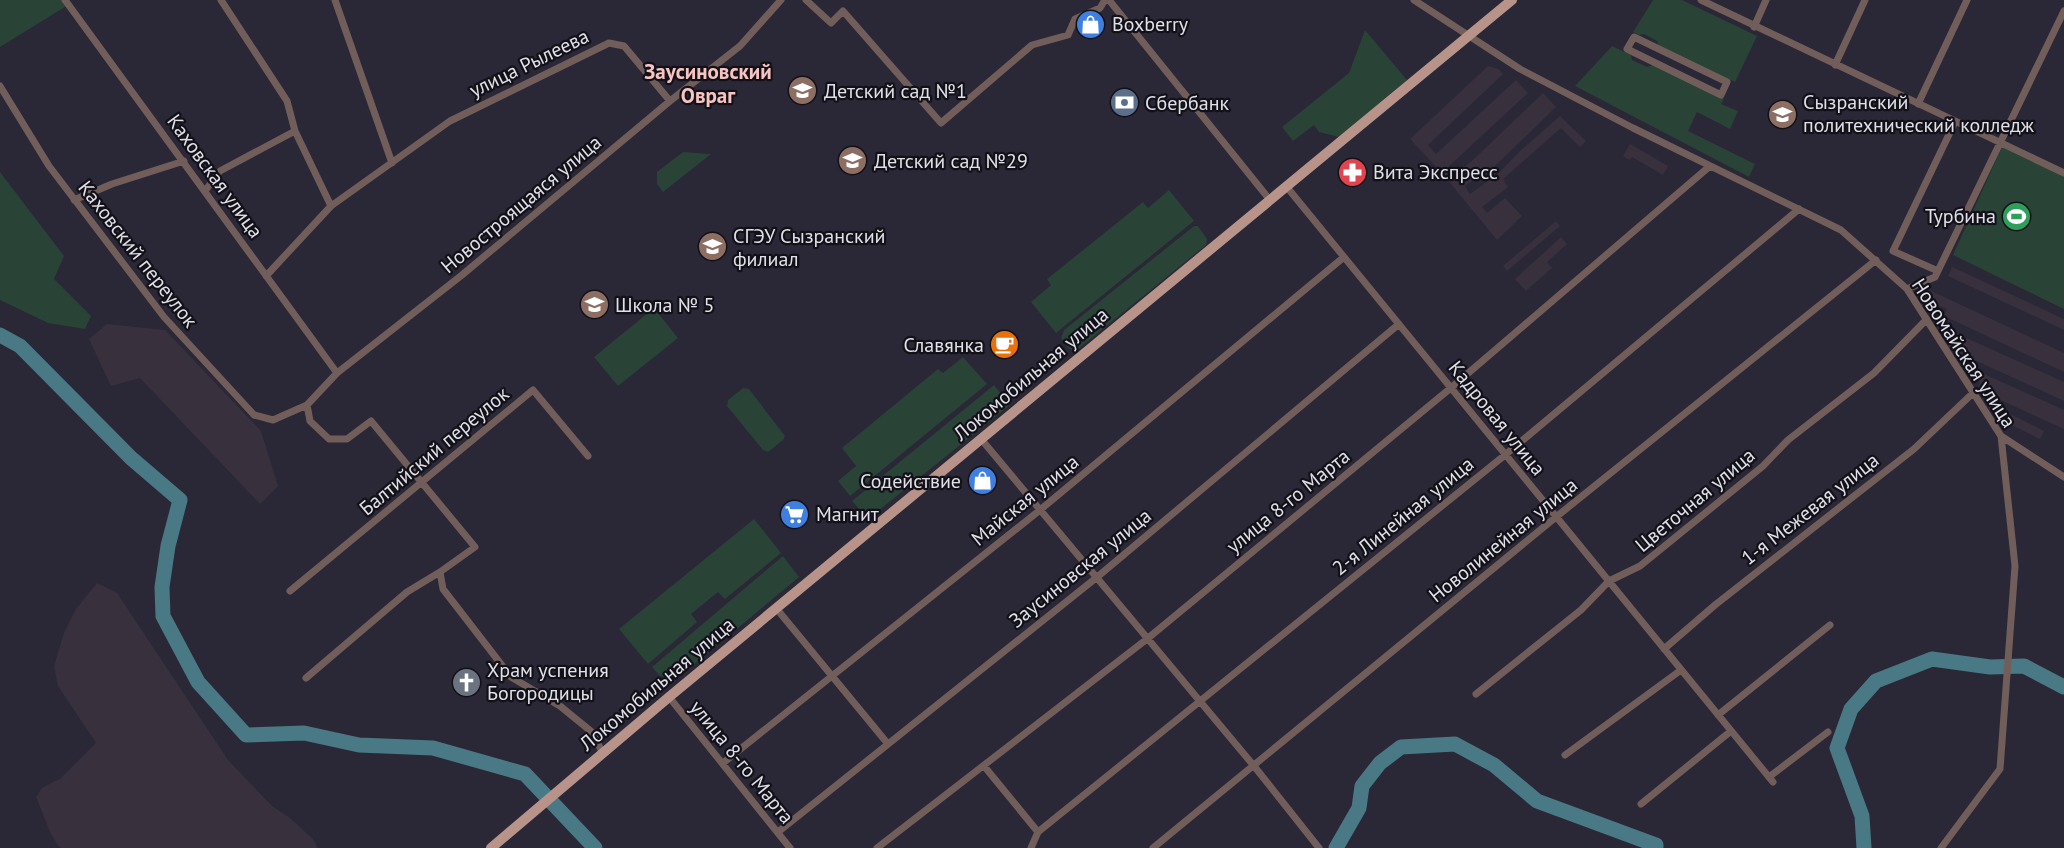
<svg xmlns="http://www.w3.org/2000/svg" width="2064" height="848" viewBox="0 0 2064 848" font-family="'PT Sans',sans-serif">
<rect width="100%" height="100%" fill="#2a2736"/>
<!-- industrial -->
<path fill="#39303e" d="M1488 66 1498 69 1503 74 1428 145 1436 154 1516 80 1528 93 1448 167 1455 175 1474 159 1543 93 1556 107 1488 173 1485 171 1465 186 1470 194 1499 173 1519 152 1560 116 1586 141 1580 147 1561 128 1503 179 1508 187 1482 207 1487 213 1505 198 1522 216 1497 240 1442 173 1410 139Z
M1630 144 1668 166 1663 175 1632 157 1629 160 1623 156Z
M1556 221 1560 226 1507 271 1503 266Z
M1561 237 1567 244 1547 262 1552 268 1526 291 1515 279Z
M1952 267 2064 319V330L1948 276Z
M1925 288 2064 353V372L1944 316 1947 309 1938 305 1935 309 1921 302 1923 298 1921 296Z
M107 324 165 330 261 431 278 486 260 504 140 378 111 386 89 339Z
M1953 332 2064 382V401L1946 347Z
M1975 370 2064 410V429L1985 393V391L1978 388 1980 382 1971 378Z
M1997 408 2008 413 2007 415 2011 417 2012 415 2044 431 2040 439 1993 416Z
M97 583 117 593 228 760 272 806 290 818 313 839 318 848H61L58 845 51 834 36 797 42 788 61 778 96 743 58 686 54 666 64 633 76 609Z"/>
<!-- green -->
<path fill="#294336" d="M0 0H65L68 5 0 47Z
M1653 0H1682L1757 36 1735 82 1659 46 1657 41 1644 34 1639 35 1633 32Z
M1365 30 1407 80 1339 137 1319 132 1314 125 1293 141 1282 127 1349 73Z
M1612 46 1631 55 1632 60 1647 67 1652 65 1724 99 1721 104 1738 111 1730 129 1697 112 1688 131 1755 164 1749 177 1575 86Z
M2002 147 2064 176V309L1953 255Z
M683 152 711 154 663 192 657 184V172Z
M0 172 64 256 54 279 91 316 85 329 48 323 0 300Z
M1169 190 1194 221 1056 333 1031 302 1051 285 1047 279 1143 202 1148 208Z
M1194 226H1198L1207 239 1206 245 1077 350 1074 351 1067 347 1061 338 1064 330Z
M654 308 678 338 618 386 594 357Z
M963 357 987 384 850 496 838 481 856 466 842 448 938 369 943 373Z
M994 385 1010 405 868 519 852 501Z
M743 388 749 389 785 436 783 440 768 452 763 450 727 406 728 400Z
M754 519 781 553 725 599 718 592 691 614 697 622 648 664 619 629Z
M783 556 799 577 673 682 659 675 652 667Z"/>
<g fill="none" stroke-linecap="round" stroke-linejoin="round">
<!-- river -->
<path stroke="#497984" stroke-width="15" d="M0 335 20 346 131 458 180 500 168 546 162 587 163 616 198 682 246 735 304 733 359 745 433 748 525 774 595 848
M1336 848 1359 808 1362 786 1380 763 1401 747 1455 744 1494 765 1537 801 1656 845V848
M1864 848 1862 816 1837 748 1851 709 1876 681 1932 659 1990 667 2024 666 2064 687"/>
<!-- street -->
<path stroke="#715e5a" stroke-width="7" d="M65 0 337 373
M221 0 287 101 295 131 331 206
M335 0 392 163
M806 0 831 23 843 11 941 123 1032 45 1068 35 1075 19 1100 8 1105 0
M1109 0 1270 200
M1414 0 1520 69 1633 128 1841 230 1907 289 2001 436 2015 566 2000 769 1941 848
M1701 0 2064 173
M1754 27 1766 0
M1634 37 1727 82 1721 95 1627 49Z
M1835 65 1865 0
M0 86 49 166 164 317 254 415 273 420 307 405 337 373 462 275 670 101 740 46 781 0
M1918 104 1967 0
M1286 186 1773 782
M205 191 220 171 295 131
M74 200 112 184 184 161
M1938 271 1893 251 1955 122
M266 276 331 206 450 121 609 43 624 46 670 101
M1907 289 1935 277 2064 11
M307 405 310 421 329 439H347L371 421 475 547 440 572 443 589 511 677 560 706 587 728 593 733 603 754
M2001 436 2064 477
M981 439 1254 766 1319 848
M290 591 533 390 588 456
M776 608 888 744
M1664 649 1715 605 1914 449 1973 393
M306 678 407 592 440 572
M1476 694 1581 610 1609 581 1640 566 1763 466 1788 440 1874 373 1927 319
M669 697 790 848
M1718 715 1830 625
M1565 755 1681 670
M723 763 1040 510 1344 257
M984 766 1038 832
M1769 777 1828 732
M1641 804 1731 731
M778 832 1096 578 1399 324
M877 848 1147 639 1452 387 1710 166
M1031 848 1038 832 1505 455 1799 209
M1153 848 1556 517 1876 260"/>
<!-- primary -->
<path stroke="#b89389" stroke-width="10" d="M491 848 669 697 1512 0"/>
</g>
<!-- icons -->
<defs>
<symbol id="shop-disc" viewBox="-11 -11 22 22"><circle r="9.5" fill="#3f7fe0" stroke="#121118"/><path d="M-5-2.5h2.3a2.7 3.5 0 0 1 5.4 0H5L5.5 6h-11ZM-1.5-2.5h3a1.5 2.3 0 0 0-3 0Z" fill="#fff"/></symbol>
<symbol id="school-disc" viewBox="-11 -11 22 22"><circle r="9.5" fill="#8d6e63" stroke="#121118"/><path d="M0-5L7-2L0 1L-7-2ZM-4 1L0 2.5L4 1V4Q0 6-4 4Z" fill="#fff"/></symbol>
<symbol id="bank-disc" viewBox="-11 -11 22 22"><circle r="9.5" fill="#5c6f8a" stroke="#121118"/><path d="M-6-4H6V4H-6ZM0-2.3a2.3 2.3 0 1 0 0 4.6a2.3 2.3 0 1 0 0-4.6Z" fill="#fff"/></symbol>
<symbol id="university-disc" viewBox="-11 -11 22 22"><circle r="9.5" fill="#8d6e63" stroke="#121118"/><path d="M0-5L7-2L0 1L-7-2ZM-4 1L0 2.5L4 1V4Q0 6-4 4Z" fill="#fff"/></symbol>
<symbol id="pharmacy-disc" viewBox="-11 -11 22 22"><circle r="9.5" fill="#e0444e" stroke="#121118"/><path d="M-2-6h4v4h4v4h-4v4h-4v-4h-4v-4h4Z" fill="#fff"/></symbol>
<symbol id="stadium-disc" viewBox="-11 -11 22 22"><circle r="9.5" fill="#2e9e5b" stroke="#121118"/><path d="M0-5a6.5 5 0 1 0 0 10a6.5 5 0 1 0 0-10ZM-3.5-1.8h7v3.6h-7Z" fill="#fff"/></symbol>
<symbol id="cafe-disc" viewBox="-11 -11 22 22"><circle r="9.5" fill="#e8710a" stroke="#121118"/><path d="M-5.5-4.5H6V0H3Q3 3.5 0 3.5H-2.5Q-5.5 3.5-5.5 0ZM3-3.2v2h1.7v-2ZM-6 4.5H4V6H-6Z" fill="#fff"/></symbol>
<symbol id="supermarket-disc" viewBox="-11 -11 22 22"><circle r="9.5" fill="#3f7fe0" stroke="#121118"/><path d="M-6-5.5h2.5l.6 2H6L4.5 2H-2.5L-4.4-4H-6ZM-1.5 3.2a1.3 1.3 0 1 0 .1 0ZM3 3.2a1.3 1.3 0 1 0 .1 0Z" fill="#fff"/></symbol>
<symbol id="church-disc" viewBox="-11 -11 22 22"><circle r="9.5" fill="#6b7280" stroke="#121118"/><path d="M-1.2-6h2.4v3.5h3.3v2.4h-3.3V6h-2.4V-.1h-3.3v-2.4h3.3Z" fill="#fff"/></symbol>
</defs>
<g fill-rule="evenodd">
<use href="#shop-disc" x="1074" y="8" width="33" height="33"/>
<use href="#school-disc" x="786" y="74" width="33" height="33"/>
<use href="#bank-disc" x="1108" y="86" width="33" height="33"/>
<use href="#university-disc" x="1766" y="98" width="33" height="33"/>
<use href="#school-disc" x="836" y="144" width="33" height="33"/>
<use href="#pharmacy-disc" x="1336" y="156" width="33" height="33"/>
<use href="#stadium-disc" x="2000" y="200" width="33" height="33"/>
<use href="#university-disc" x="696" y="230" width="33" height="33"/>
<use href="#school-disc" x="578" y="288" width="33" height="33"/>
<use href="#cafe-disc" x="988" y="328" width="33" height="33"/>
<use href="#shop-disc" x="966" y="464" width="33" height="33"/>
<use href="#supermarket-disc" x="778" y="498" width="33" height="33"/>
<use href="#church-disc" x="450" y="666" width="33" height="33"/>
</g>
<g text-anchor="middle" stroke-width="4.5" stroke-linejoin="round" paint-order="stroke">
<!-- poi labels -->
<g font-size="20" fill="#e1e0ea" stroke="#121118" text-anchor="start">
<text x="1112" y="31">Boxberry</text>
<text x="824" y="98">Детский сад №1</text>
<text x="1803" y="109">Сызранский<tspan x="1803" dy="23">политехнический колледж</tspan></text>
<text x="1145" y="110">Сбербанк</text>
<text x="874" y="168">Детский сад №29</text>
<text x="1373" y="179">Вита Экспресс</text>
<text x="1996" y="223" text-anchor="end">Турбина</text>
<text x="733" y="243">СГЭУ Сызранский<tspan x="733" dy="23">филиал</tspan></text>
<text x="615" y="312">Школа № 5</text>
<text x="984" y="352" text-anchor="end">Славянка</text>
<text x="961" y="488" text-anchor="end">Содействие</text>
<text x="816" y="521">Магнит</text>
<text x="487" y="677">Храм успения<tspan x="487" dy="23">Богородицы</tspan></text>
</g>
<!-- street labels -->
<g font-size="20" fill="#e1e0ea" stroke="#121118">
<text transform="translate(529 63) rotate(-26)" y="7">улица Рылеева</text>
<text transform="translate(215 176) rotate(54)" y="7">Каховская улица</text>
<text transform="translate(521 204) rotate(-40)" y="7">Новостроящаяся улица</text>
<text transform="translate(138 254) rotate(52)" y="7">Каховский переулок</text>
<text transform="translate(1964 353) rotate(57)" y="7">Новомайская улица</text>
<text transform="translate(1031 374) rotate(-40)" y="7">Локомобильная улица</text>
<text transform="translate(1497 418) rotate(51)" y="7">Кадровая улица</text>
<text transform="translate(434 451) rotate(-40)" y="7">Балтийский переулок</text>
<text transform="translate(1025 500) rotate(-39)" y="7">Майская улица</text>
<text transform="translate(1695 500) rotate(-40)" y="7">Цветочная улица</text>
<text transform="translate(1288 501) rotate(-39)" y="7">улица 8-го Марта</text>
<text transform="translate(1810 509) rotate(-38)" y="7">1-я Межевая улица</text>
<text transform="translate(1403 516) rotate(-39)" y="7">2-я Линейная улица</text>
<text transform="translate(1503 540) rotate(-39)" y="7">Новолинейная улица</text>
<text transform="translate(1080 568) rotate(-39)" y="7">Заусиновская улица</text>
<text transform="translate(657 684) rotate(-40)" y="7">Локомобильная улица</text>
<text transform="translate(742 762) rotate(51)" y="7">улица 8-го Марта</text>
</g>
<!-- neighbourhood labels -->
<g font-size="21" font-weight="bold" fill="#f8c4c2" stroke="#121118">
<text x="708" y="79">Заусиновский<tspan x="708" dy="24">Овраг</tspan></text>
</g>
</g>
</svg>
